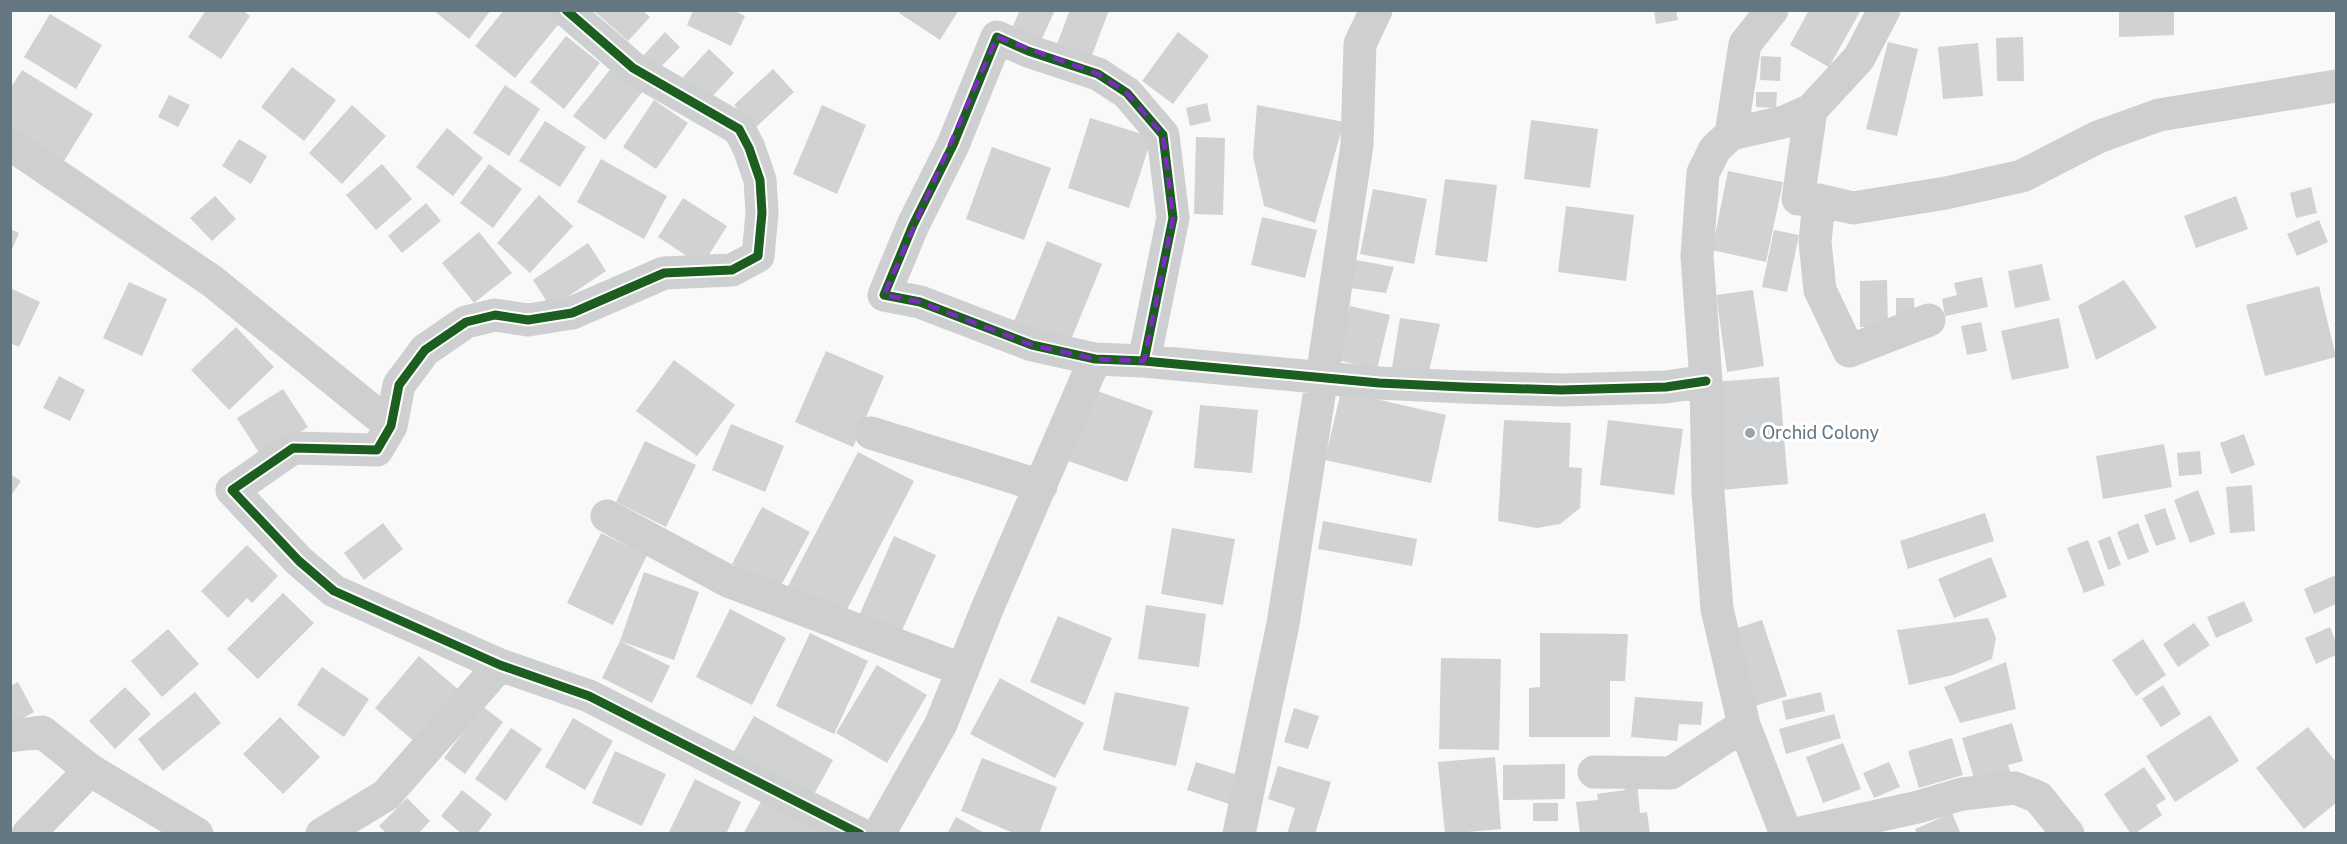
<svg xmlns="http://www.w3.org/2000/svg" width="2347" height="844" viewBox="0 0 2347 844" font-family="'Public Sans',sans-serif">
<rect width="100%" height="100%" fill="#f9f9f9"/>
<!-- building -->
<path fill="#d0d2d3" d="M206 10H242L250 16 221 59 188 37Z
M433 10H491L469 39Z
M504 10H548L561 21 515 78 475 46Z
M593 10H642L650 17 628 41Z
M693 10H733L745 16 731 46 687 25Z
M901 10H959L940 40 899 13Z
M1020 10H1055L1040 43 1011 30Z
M1070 10H1109L1088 66 1054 52Z
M1654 10H1676L1678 20 1656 24Z
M1809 10H1861L1829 67 1790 45Z
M2119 10H2174V35L2119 37Z
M50 14 102 45 76 89 24 57Z
M665 32 680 47 657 71 642 57Z
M1178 32 1209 56 1173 104 1142 81Z
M566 36 600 63 564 109 530 82Z
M2023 37 2024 81H1997L1996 38Z
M1888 42 1918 49 1897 136 1866 129Z
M1978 43 1983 96 1943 99 1938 47Z
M709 49 734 73 708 101 683 77Z
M1761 56 1781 57 1780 81 1760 80Z
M292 67 336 100 304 141 261 107Z
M612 67 643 91 605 140 573 116Z
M773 69 794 92 755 128 734 105Z
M22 70 93 114 64 161 10 129V89Z
M505 85 540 109 509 156 473 133Z
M1756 92H1777L1776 108 1756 107Z
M169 95 190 105 178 127 158 117Z
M654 100 688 123 656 169 623 147Z
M1207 103 1211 121 1190 126 1186 108Z
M352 105 386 136 342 184 309 153Z
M822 105 866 125 837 194 793 174Z
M1257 105 1344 122 1315 223 1264 206 1253 156Z
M1090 118 1152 137 1129 208 1068 188Z
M1531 120 1598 129 1590 188 1524 179Z
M545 121 586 147 560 187 519 161Z
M447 128 483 158 453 196 416 167Z
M1196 137 1225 138 1223 215 1194 214Z
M239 139 267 156 251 184 222 166Z
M992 147 1051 168 1024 240 966 219Z
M601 159 667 196 644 239 577 202Z
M382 164 412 199 376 230 346 195Z
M489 164 522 189 493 228 460 203Z
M1728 171 1783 182 1766 262 1712 250Z
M1445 179 1497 185 1487 262 1435 255Z
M2311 187 2317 213 2296 218 2290 193Z
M1373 189 1427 199 1414 264 1360 254Z
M539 195 573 226 530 273 497 243Z
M215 196 236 219 212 241 190 218Z
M2236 196 2248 229 2196 248 2184 216Z
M683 198 727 226 702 266 658 237Z
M426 203 441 221 402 253 388 236Z
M1566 206 1634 215 1626 281 1558 272Z
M1262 217 1317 230 1305 278 1251 265Z
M2319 220 2328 242 2297 256 2287 234Z
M10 229 19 233 10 254Z
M1774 230 1799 235 1787 292 1762 287Z
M479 232 512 273 474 303 442 263Z
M1047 241 1102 264 1068 347 1013 324Z
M588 243 606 271 551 308 533 280Z
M1345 258 1394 267 1386 293 1343 287Z
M2042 264 2050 300 2015 308 2008 271Z
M1982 277 1988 307 1945 316 1942 299 1957 295 1954 283Z
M1887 280 1888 327H1860V281Z
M2124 280 2157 328 2096 360 2078 306Z
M129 282 167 299 142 356 103 338Z
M2319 286 2336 357 2265 376 2246 305Z
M10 288 40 302 19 347 10 343Z
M1753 290 1764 366 1727 372 1716 295Z
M1896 298H1914L1915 320H1896Z
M1350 306 1390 315 1377 369 1337 360Z
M1400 318 1440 324 1428 375 1391 374Z
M2059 318 2069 368 2012 380 2001 331Z
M1981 322 1987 351 1967 355 1961 326Z
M236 327 274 367 229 410 191 370Z
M826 351 884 376 853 447 795 422Z
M674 360 735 405 697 456 636 411Z
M59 376 85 390 70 421 43 408Z
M1779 377 1788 484 1721 490 1713 382Z
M1089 388 1153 411 1127 482 1063 459Z
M283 389 308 427 261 456 237 418Z
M1341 391 1446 415 1431 483 1325 460Z
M1200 405 1258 410 1252 473 1194 468Z
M1504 420 1571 423 1569 467 1582 468 1580 508 1560 524 1537 528 1498 521Z
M1608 420 1683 429 1674 495 1600 485Z
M731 424 784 446 765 492 712 470Z
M2244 434 2255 465 2231 474 2220 443Z
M645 441 696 465 666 527 616 502Z
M2164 444 2172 487 2103 499 2096 456Z
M2200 451 2202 474 2179 476 2177 453Z
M858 452 914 481 842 619 786 590Z
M10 474 21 481 10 497Z
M2252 485 2255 531 2230 533 2226 487Z
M2198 490 2215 534 2190 543 2174 500Z
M762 507 810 532 779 589 732 564Z
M2165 508 2176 539 2156 546 2144 515Z
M1985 513 1994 541 1908 569 1900 541Z
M1323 521 1417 539 1412 566 1318 549Z
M383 523 403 549 364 580 344 553Z
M2138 523 2149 552 2128 560 2117 532Z
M1172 528 1235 539 1223 605 1161 594Z
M601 533 647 555 613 625 567 603Z
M894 536 936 555 899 637 858 618Z
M2110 536 2121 565 2108 570 2098 541Z
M2088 540 2105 585 2084 593 2067 548Z
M247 545 278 576 252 603 247 598 228 618 201 591Z
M1991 557 2007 597 1954 618 1938 579Z
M644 572 699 592 674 660 620 641Z
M2336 575V604L2314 614 2304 589Z
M283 593 314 623 258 679 227 649Z
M2244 601 2253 621 2216 638 2207 617Z
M1146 605 1206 614 1199 667 1138 659Z
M730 609 786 638 752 705 696 677Z
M1058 616 1112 638 1085 705 1030 682Z
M1988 618 1996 638 1992 659 1953 675 1909 685 1897 630Z
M1762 620 1787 696 1755 706 1731 630Z
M2194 623 2210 645 2178 667 2163 644Z
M2330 627 2336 643V655L2316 664 2305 638Z
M168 629 199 664 162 697 131 661Z
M810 633 868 661 834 734 776 706Z
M1540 633 1628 634 1625 681H1610V737H1529V688L1540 687Z
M2143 639 2166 675 2136 696 2112 660Z
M620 641 670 666 652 703 602 678Z
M419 656 460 691 416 743 375 708Z
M1441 658 1501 659 1499 750 1439 749Z
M2006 662 2016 709 1960 723 1944 687Z
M877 665 927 695 887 763 836 733Z
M322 667 369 699 344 737 297 705Z
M1000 678 1084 723 1055 778 970 734Z
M18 682 34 712 10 725V686Z
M2163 685 2181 714 2161 727 2142 699Z
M125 687 151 714 115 749 89 721Z
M195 692 221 723 163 771 138 739Z
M1115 692 1189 707 1176 766 1103 750Z
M1821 692 1825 711 1786 720 1782 701Z
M1635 697 1703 702 1701 725 1679 724 1677 741 1631 737Z
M482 706 503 722 465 774 444 758Z
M1294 708 1319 716 1308 749 1284 742Z
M1834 714 1841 738 1786 754 1779 729Z
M2210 715 2239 761 2175 802 2146 756Z
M754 716 833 760 809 803 730 758Z
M280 717 320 757 283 794 243 754Z
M573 718 613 741 585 790 545 767Z
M2012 723 2023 761 2008 765 2011 774 1976 785 1962 738Z
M2308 727 2336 762V803L2304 829 2256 768Z
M511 728 542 749 506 801 475 779Z
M1952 738 1963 775 1919 788 1908 751Z
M1843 743 1861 789 1823 803 1806 757Z
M615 751 666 774 642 826 592 803Z
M1495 757 1501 829 1445 834 1438 762Z
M982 758 1057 787 1039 834H1016L961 811Z
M1196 762 1241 776 1232 805 1187 790Z
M1889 762 1900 787 1874 798 1863 773Z
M1565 764V799L1503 800V765Z
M1278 766 1331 782 1315 834H1287L1295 808 1268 799Z
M2144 767 2166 799 2156 805 2162 815 2134 834H2131L2104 794Z
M695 779 741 802 726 834H668Z
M1637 782 1640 813 1647 812 1650 834H1580L1576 802 1598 800 1597 794 1625 790 1624 784Z
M462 790 492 814 477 834H462L441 816Z
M766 793 839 834H743Z
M407 798 430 821 418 834H387L379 826Z
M1533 803H1558V821H1533Z
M1952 813 1961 834H1917L1915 829Z
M956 817 986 834H947Z"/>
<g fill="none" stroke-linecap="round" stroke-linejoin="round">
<!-- minor -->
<path stroke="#cecfd0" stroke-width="33" d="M566 10 633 68 739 129 749 148 760 180 762 213 758 256 732 270 664 273 572 313 528 320 495 315 466 322 425 350 399 385 391 426 377 450 293 448 232 490 299 561 334 591 500 665 589 696 860 834
M1811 110 1798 199 1819 200 1853 208 1946 193 2022 176 2098 137 2159 115 2336 86
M1731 134 1745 44 1772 10
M10 144 212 281 391 426
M1819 200 1815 242 1820 290 1849 351 1929 320
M1144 361 1173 218 1163 135 1127 93 1098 74 1028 51 997 37 953 145 913 225 884 295 920 302 1032 345 1095 359 1144 361 1379 383 1463 387 1561 390 1666 387 1706 381
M871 433 1041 486
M607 516 728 581 963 670
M10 736 42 732 90 770 197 834
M1594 772 1671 773 1744 725
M28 834 90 770
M322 834 386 795 500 665
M879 834 941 724 987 609 1095 359
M1239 834 1283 624 1322 377 1357 145 1360 44 1376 10
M1786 834 1744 725 1717 609 1708 492 1706 381 1697 256 1703 173 1715 149 1731 134 1784 122 1811 110 1859 58 1884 10
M1795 834 1918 807 1962 794 2015 788 2038 797 2068 834"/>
<defs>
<path id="cycleway" d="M566 10 633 68 739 129 749 148 760 180 762 213 758 256 732 270 664 273 572 313 528 320 495 315 466 322 425 350 399 385 391 426 377 450 293 448 232 490 299 561 334 591 500 665 589 696 860 834
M1144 361 1173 218 1163 135 1127 93 1098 74 1028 51 997 37 953 145 913 225 884 295 920 302 1032 345 1095 359 1144 361 1379 383 1463 387 1561 390 1666 387 1706 381"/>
</defs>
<!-- cycleway casing -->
<use href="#cycleway" stroke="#fff" stroke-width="13"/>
<!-- cycleway -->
<use href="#cycleway" stroke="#1b5e20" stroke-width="9"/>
</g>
<!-- marked area -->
<path fill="none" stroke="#7b2cbf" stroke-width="4.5" stroke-dasharray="12 8" stroke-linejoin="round" d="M997 37 1098 74 1127 93 1163 135 1173 218 1144 361 1095 359 1032 345 920 302 884 295Z"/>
<!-- markers -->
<circle fill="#99a4ac" stroke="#fff" stroke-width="2" cx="1750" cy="433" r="6"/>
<g text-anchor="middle" stroke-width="6" stroke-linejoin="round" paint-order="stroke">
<!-- poi labels -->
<g font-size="18" fill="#657683" stroke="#fff" text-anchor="start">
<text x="1762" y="439">Orchid Colony</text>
</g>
</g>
<!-- border -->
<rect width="2347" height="844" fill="none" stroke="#657683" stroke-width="24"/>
</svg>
